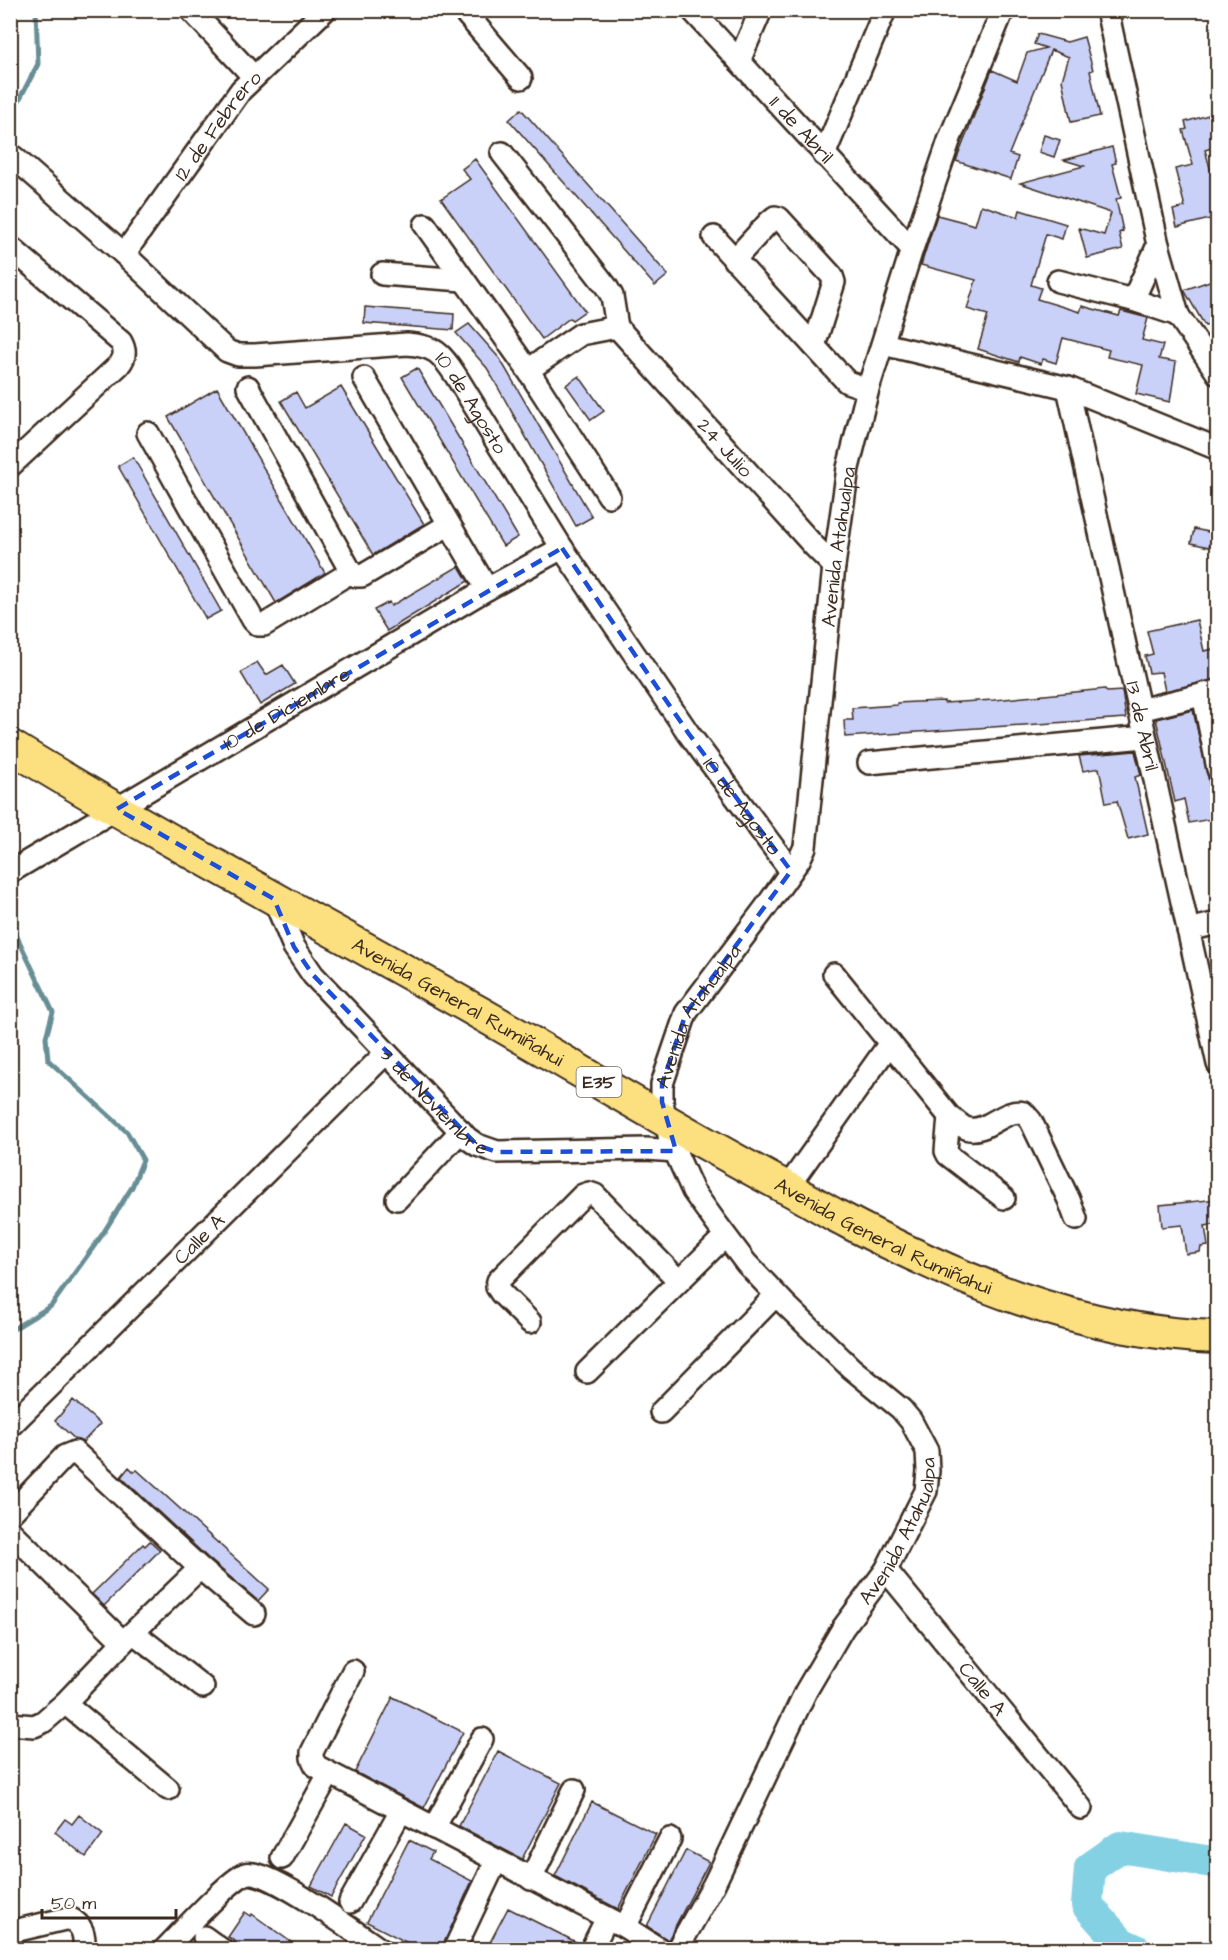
<svg xmlns="http://www.w3.org/2000/svg" width="1228" height="1960" viewBox="0 0 1228 1960" font-family="'Architects Daughter',sans-serif">
<rect width="100%" height="100%" fill="#fff"/>
<filter id="ink" filterUnits="userSpaceOnUse"><feTurbulence type="fractalNoise" baseFrequency=".0167" numOctaves="2"/><feDisplacementMap in="SourceGraphic" scale="12" xChannelSelector="R" yChannelSelector="G"/><feConvolveMatrix kernelMatrix="1 2 1 2 8 2 1 2 1" color-interpolation-filters="sRGB"/></filter>
<g filter="url(#ink)">
<g fill="none" stroke-linecap="round" stroke-linejoin="round">
<!-- stream -->
<path stroke="#678e95" stroke-width="5" d="M10 111 18 102 38 64 36 10
M10 922 53 1012 46 1037 48 1060 127 1132 143 1160 132 1187 102 1235 51 1306 10 1331"/>
<!-- river -->
<path stroke="#85d1e4" stroke-width="32" d="M1136 1950 1121 1943 1087 1905 1090 1868 1120 1847 1218 1863"/>
</g>
<!-- building -->
<path fill="#cad1f9" stroke="#3b2a1e" stroke-width="1.5" d="M1038 34 1067 42 1084 37 1093 70 1090 71 1100 116 1071 122 1062 80 1069 57 1051 50 1009 154 1018 157 1011 179 956 161 992 70 1017 81 1027 53 1046 48 1034 44Z
M521 109 668 275 655 286 509 120Z
M1218 112V146L1205 150 1218 196V217L1177 227 1173 210 1185 207 1175 169 1193 165 1183 130 1187 129 1185 122Z
M1044 135 1060 140 1054 157 1039 152Z
M1112 147 1116 163 1112 164 1121 198 1116 199 1123 231 1119 233 1123 249 1087 258 1079 228 1104 235 1111 213 1020 183 1084 166 1064 160Z
M475 159 585 311 572 320 570 318 542 339 441 199 470 179 462 169Z
M981 205 1018 217 1020 210 1066 224 1062 239 1046 234 1031 285 1041 288 1037 299 1080 312 1082 306 1119 316 1121 311 1148 318 1142 340 1163 345 1159 359 1176 362 1170 402 1136 394 1143 365 1107 357 1109 350 1063 338 1056 363 1043 359 1041 364 1020 357 1019 362 978 349 988 315 967 309 976 280 921 265 937 215 975 225Z
M1218 278V322L1205 326 1184 290Z
M365 307 454 314 453 330 364 323Z
M469 324 500 359 592 517 576 526 487 368 456 333Z
M417 368 518 537 503 546 402 377Z
M579 376 604 411 591 420 566 385Z
M341 387 424 524 373 555 281 401 296 392 305 408Z
M217 388 325 573 276 603 168 417Z
M133 457 221 611 206 619 118 466Z
M1194 529 1213 533 1209 547 1191 543Z
M459 566 468 581 387 631 374 610 389 602 391 606Z
M1197 620 1204 651 1218 648V679L1165 691 1161 672 1149 673 1145 656 1153 654 1147 631Z
M257 662 266 675 283 665 295 684 260 705 241 673Z
M1105 689 1107 692 1122 691 1126 718 845 737 844 720H853L852 708 897 705V703L916 702 944 701V703L994 700Z
M1193 710 1217 818 1189 823 1184 799 1175 802 1156 719Z
M1135 751 1141 775 1135 777 1148 834 1128 839 1117 801 1106 803 1099 768 1083 771 1079 756Z
M1218 1199V1224L1205 1226 1208 1246 1201 1247 1200 1252 1186 1254 1182 1225 1162 1227 1160 1205Z
M73 1400 100 1424 83 1442 76 1440 55 1421Z
M129 1467 134 1472 137 1470 269 1589 258 1601 208 1558 121 1477Z
M150 1541 160 1550 104 1606 92 1594 143 1544 145 1546Z
M393 1697 463 1732 424 1808 355 1772Z
M498 1751 561 1783 522 1859 459 1826Z
M592 1802 656 1834 618 1909 555 1876Z
M79 1815 103 1834 86 1857 55 1832 65 1819 72 1824Z
M346 1823 366 1834 331 1897 311 1886Z
M409 1840 433 1852 429 1859 472 1881 441 1950H412L414 1946 367 1922Z
M686 1850 709 1862 668 1940 647 1926Z
M508 1908 580 1944 578 1950H486Z
M245 1912 251 1916 252 1914 302 1950H241L233 1944 235 1941 228 1937Z"/>
<g fill="none" stroke-linecap="round" stroke-linejoin="round">
<defs>
<g id="minor">
<path d="M191 10 254 77"/>
<path d="M463 10 521 78"/>
<path id="s1" d="M692 10 912 249"/>
<path d="M1107 10 1158 245 1178 315 1218 374"/>
<path d="M739 61 761 10"/>
<path d="M502 153 606 286 612 296 617 327"/>
<path id="s2" d="M10 154 124 254 227 351 238 355H255L407 344C435 346 441 353 456 376L562 548 689 734 791 871"/>
<path d="M824 155 885 10"/>
<path d="M425 225 528 370 609 496"/>
<path d="M714 237 847 382 868 389"/>
<path d="M10 247 121 342C126 351 125 358 119 365L10 466"/>
<path id="s3" d="M124 254 241 90 325 10"/>
<path d="M734 260 769 222 775 217 779 218 832 276 834 282 814 346"/>
<path d="M382 274 463 280"/>
<path d="M1058 281 1133 300 1178 315"/>
<path d="M1133 300 1158 245"/>
<path id="s4" d="M617 327 814 546 834 566"/>
<path d="M883 344 1068 388 1218 449"/>
<path d="M528 370 581 334 617 327"/>
<path d="M364 378 487 589"/>
<path d="M248 387 351 572 356 576H362L448 525"/>
<path id="s5" d="M1068 388 1218 1064"/>
<path d="M148 433 253 620 258 625H264L351 572"/>
<path d="M1203 694 1218 769"/>
<path d="M1139 710 1218 691"/>
<path d="M869 763 1145 737"/>
<path id="s6" d="M10 872 487 589 562 548"/>
<path id="s7" d="M274 899 294 947 313 975 467 1138 477 1145 497 1152 646 1149 676 1151"/>
<path d="M1188 930 1218 923"/>
<path d="M834 974 949 1116C955 1120 962 1128 969 1129 989 1132 1004 1108 1024 1113L1031 1121 1069 1200 1076 1219"/>
<path d="M949 1116 946 1151 948 1155 1004 1198"/>
<path d="M787 1188 890 1043"/>
<path d="M397 1199 461 1131"/>
<path d="M530 1322 501 1293 497 1287 498 1281 583 1195 589 1193 595 1195 679 1281"/>
<path d="M587 1372 725 1236"/>
<path d="M661 1412 776 1295"/>
<path id="s8" d="M10 1426 386 1053"/>
<path d="M10 1514 65 1456 75 1452 200 1568 254 1614"/>
<path d="M10 1531 123 1642"/>
<path id="s9" d="M886 1570 1081 1808"/>
<path d="M134 1633 203 1687"/>
<path d="M353 1671 312 1752V1758L316 1766 625 1927 661 1950"/>
<path d="M65 1703 168 1789"/>
<path d="M10 1724 34 1726 43 1722 65 1703 123 1642 200 1568"/>
<path d="M434 1828 482 1739"/>
<path d="M282 1858 329 1774"/>
<path d="M531 1879 574 1790"/>
<path d="M350 1902 401 1811"/>
<path d="M625 1927 670 1839"/>
<path d="M10 1932 69 1918C83 1925 85 1935 84 1950"/>
<path d="M204 1937 222 1950"/>
<path d="M164 1950C181 1933 227 1882 245 1874 266 1866 359 1935 381 1950"/>
<path d="M454 1950 496 1861"/>
<path d="M591 1950 607 1918"/>
<path id="s10" d="M677 1950 714 1884 806 1691 843 1628 886 1570 926 1491 928 1471 927 1451 911 1421 901 1409 851 1368 784 1303 746 1263 716 1223 693 1191 670 1140 662 1102V1084L686 1013 766 907 799 860 805 847 834 566 848 468 868 389 912 249 950 138 1003 10"/>
</g>
<g id="highway">
<path id="s11" d="M10 746C163 840 322 923 478 1012 580 1070 681 1132 785 1187 801 1195 817 1205 833 1214 953 1278 1079 1333 1218 1337"/>
</g>
</defs>
<!-- minor casing -->
<use href="#minor" stroke="#3b2a1e" stroke-width="26"/>
<!-- highway casing -->
<use href="#highway" stroke="#3b2a1e" stroke-width="36"/>
<!-- minor -->
<use href="#minor" stroke="#fff" stroke-width="21"/>
<!-- highway -->
<use href="#highway" stroke="#fce080" stroke-width="32"/>
</g>
</g>
<!-- marked area -->
<path fill="none" stroke="#1d4ed8" stroke-width="4.5" stroke-dasharray="12 8" stroke-linejoin="round" d="M562 548 689 734 791 871 686 1013 662 1084V1102L676 1151 497 1152 477 1145 313 975 294 947 274 899 117 809Z"/>
<g text-anchor="middle" stroke-width="4.5" stroke-linejoin="round" paint-order="stroke">
<!-- shield labels -->
<rect fill="#fff" stroke="#766a62" stroke-width="1.5" x="576.5" y="1067" width="45" height="30" rx="4.5"/>
<g font-size="18" font-weight="bold" fill="#3b2a1e">
<text x="599" y="1088">E35</text>
</g>
<!-- street labels -->
<g font-size="20" fill="#3b2a1e" stroke="#fff">
<text dy="7" stroke="none"><textPath href="#s3" startOffset="159">12 de Febrero</textPath></text>
<text dy="7" stroke="none"><textPath href="#s1" startOffset="162">11 de Abril</textPath></text>
<text dy="7" stroke="none"><textPath href="#s2" startOffset="567">10 de Agosto</textPath></text>
<text dy="7" stroke="none"><textPath href="#s4" startOffset="162">24 Julio</textPath></text>
<text dy="7" stroke="none"><textPath href="#s10" startOffset="1610">Avenida Atahualpa</textPath></text>
<text dy="7" stroke="none"><textPath href="#s6" startOffset="321">10 de Diciembre</textPath></text>
<text dy="7" stroke="none"><textPath href="#s5" startOffset="346">13 de Abril</textPath></text>
<text dy="7" stroke="none"><textPath href="#s2" startOffset="1053">10 de Agosto</textPath></text>
<text dy="7" stroke="none"><textPath href="#s11" startOffset="516">Avenida General Rumiñahui</textPath></text>
<text dy="7" stroke="none"><textPath href="#s10" startOffset="1106">Avenida Atahualpa</textPath></text>
<text dy="7" stroke="none"><textPath href="#s7" startOffset="261">3 de Noviembre</textPath></text>
<text dy="7" stroke="none"><textPath href="#s11" startOffset="1002">Avenida General Rumiñahui</textPath></text>
<text dy="7" stroke="none"><textPath href="#s8" startOffset="266">Calle A</textPath></text>
<text dy="7" stroke="none"><textPath href="#s10" startOffset="476">Avenida Atahualpa</textPath></text>
<text dy="7" stroke="none"><textPath href="#s9" startOffset="153">Calle A</textPath></text>
</g>
</g>
<!-- margin -->
<rect width="1228" height="1960" fill="none" stroke="#fff" stroke-width="36"/>
<rect x="18" y="18" width="1192" height="1924" fill="none" stroke="#3b2a1e" stroke-width="2" filter="url(#ink)"/>
<!-- scale -->
<path d="M42 1909v9h134v-9" fill="none" stroke="#3b2a1e" stroke-width="3"/>
<text x="51" y="1909" font-size="18" fill="#3b2a1e" stroke="#ffffff" stroke-width="4.5" paint-order="stroke">50 m</text>
</svg>
